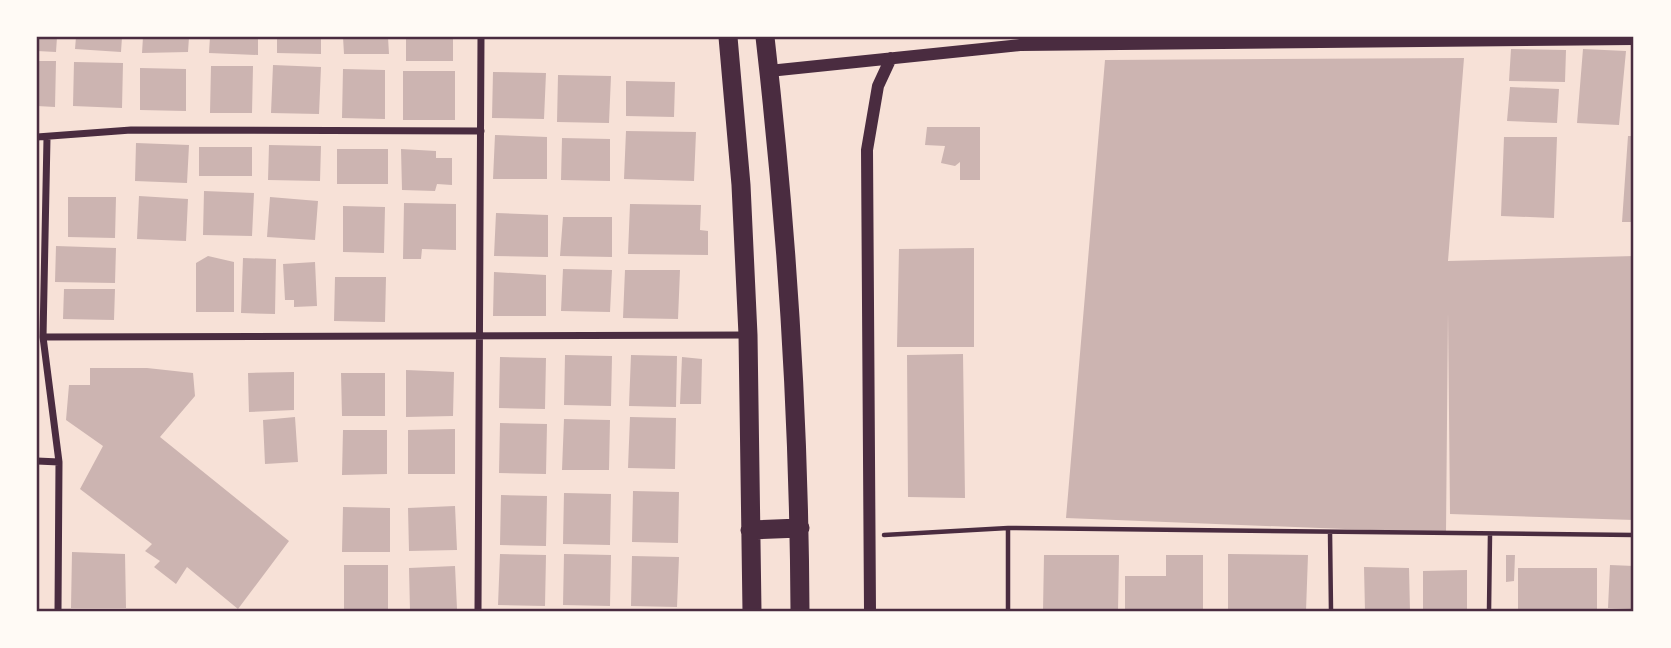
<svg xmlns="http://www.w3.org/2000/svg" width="1671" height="648" viewBox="0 0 1671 648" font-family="'DM Sans',sans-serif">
<rect width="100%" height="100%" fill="#f7e1d7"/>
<!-- building -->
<path fill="#ccb4b1" d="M37 37H57L56 52 37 51Z
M76 37H122L121 52 75 49Z
M143 37H189L188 52 142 53Z
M210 37H258V55L209 53Z
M277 37H321V54L277 53Z
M343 37H388L389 54H344Z
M406 37H453V61H406Z
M1511 49 1566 50 1565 82 1509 81Z
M1583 49 1626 51 1619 125 1577 123Z
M1464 58 1448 261 1634 256V520L1450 514 1448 312 1446 533 1066 518 1105 60Z
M37 61H56L55 107 37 106Z
M74 62 123 63 122 108 73 106Z
M273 65 321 67 319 114 271 113Z
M211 66H253L252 113H210Z
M140 68 186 69V111L140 110Z
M343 69 385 70V119L342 118Z
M403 71H455V120H403Z
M493 72 546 73 544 119 492 118Z
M558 75 611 76 609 123 557 122Z
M626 81 675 82 674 117 626 116Z
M1510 87 1559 89 1557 123 1507 121Z
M927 127H980V180H960V162L955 166 941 163 945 146 925 145Z
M626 131 696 132 694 181 624 179Z
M495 135 547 137V179H493Z
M1628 136H1634V222H1622Z
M1504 137H1557L1554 218 1501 216Z
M562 138 610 139V181L561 180Z
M136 143 189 145 187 183 135 181Z
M269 145 321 146 320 181 268 180Z
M199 147H252V176H199Z
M337 149H388V184H337Z
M401 149 436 151V158H452V185L437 184 435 191 402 190Z
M204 191 254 193 252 236 203 235Z
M139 196 188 199 186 241 137 239Z
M68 197H116L115 238 68 237Z
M270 197 318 201 315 240 267 237Z
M404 203 456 204V250L422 249 421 259H403Z
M630 204 701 205 700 230 708 231V255L628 254Z
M343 206 385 207 384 253 343 252Z
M496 213 548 215V257L494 256Z
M563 217H612V257L560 256Z
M56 246 116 248 115 283 55 282Z
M974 248V347H897L899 249Z
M208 256 234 262V312H196V263Z
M243 258 276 259 275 314 241 313Z
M315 262 317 306 294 307V300H285L283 264Z
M563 269 612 270 610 312 561 311Z
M625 270H680L678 319 623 318Z
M494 272 546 275V316H493Z
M335 277H386L385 322 334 321Z
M64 289H115L114 320 63 319Z
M963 354 965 498 908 497 907 355Z
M565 355 612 356 611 406 564 405Z
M631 355 677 356 676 407 629 406Z
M500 357 546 358 545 409 499 408Z
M682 357 702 359 701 404H680Z
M90 368H147L193 373 195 396 160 437 289 541 238 609 187 567 176 584 154 567 160 561 145 551 152 544 80 489 103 446 66 420 69 385H90Z
M406 370 454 372 453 416 406 417Z
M294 372V410L249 412 248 373Z
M341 373H385V416H342Z
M295 417 298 462 265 464 263 420Z
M630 417 676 418 675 469 628 468Z
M564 419 610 420 609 470H562Z
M500 423 547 424 546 474 499 473Z
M455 429V474H408V430Z
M343 430H387V474L342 475Z
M633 491 679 492 678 543 632 542Z
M564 493 611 494 610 545 563 544Z
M501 495 547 496 546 546 500 545Z
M455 506 457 550 409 551 408 508Z
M343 507 390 508V552H342Z
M72 552 125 554 126 608H71Z
M500 554 546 555 545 606 498 605Z
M564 554 611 555 610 606 563 605Z
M1228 554 1308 555 1306 611H1228Z
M1044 555H1119L1118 611H1043Z
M1166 555H1203V611H1125V576H1166Z
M1506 555H1515L1514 581 1506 582Z
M632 556 679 557 677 607 631 606Z
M344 565H388V611H344Z
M1610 565 1634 566V609L1608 608Z
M455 566 457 609 410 611 409 568Z
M1364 567 1409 568 1410 611H1365Z
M1518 568H1597V609H1518Z
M1467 570V611H1423V571Z"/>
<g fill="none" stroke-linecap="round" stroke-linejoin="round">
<!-- path -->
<path stroke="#4a2c40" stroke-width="4.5" d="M1008 528V611
M1330 532 1331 611
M884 535 1008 528 1634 535
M1489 611 1490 534"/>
<!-- minor -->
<path stroke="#4a2c40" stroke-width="7" d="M37 137 131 130 481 131
M47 138 43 337 59 462 58 611
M43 337 746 335
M37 461 59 462
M478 611 481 37"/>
<!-- tertiary -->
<path stroke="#4a2c40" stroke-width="12" d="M769 71 1020 45 1634 39
M870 611 867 150 878 86 891 58"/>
<!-- trunk -->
<path stroke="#4a2c40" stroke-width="19" d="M728 37 741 185 748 335 752 611
M765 37C787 227 799 420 800 611
M750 530 800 528"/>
</g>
<!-- border -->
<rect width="1671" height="648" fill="none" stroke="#fffaf5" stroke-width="77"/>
<rect x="38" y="38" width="1594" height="572" fill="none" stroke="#4a2c40" stroke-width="2.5"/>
</svg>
